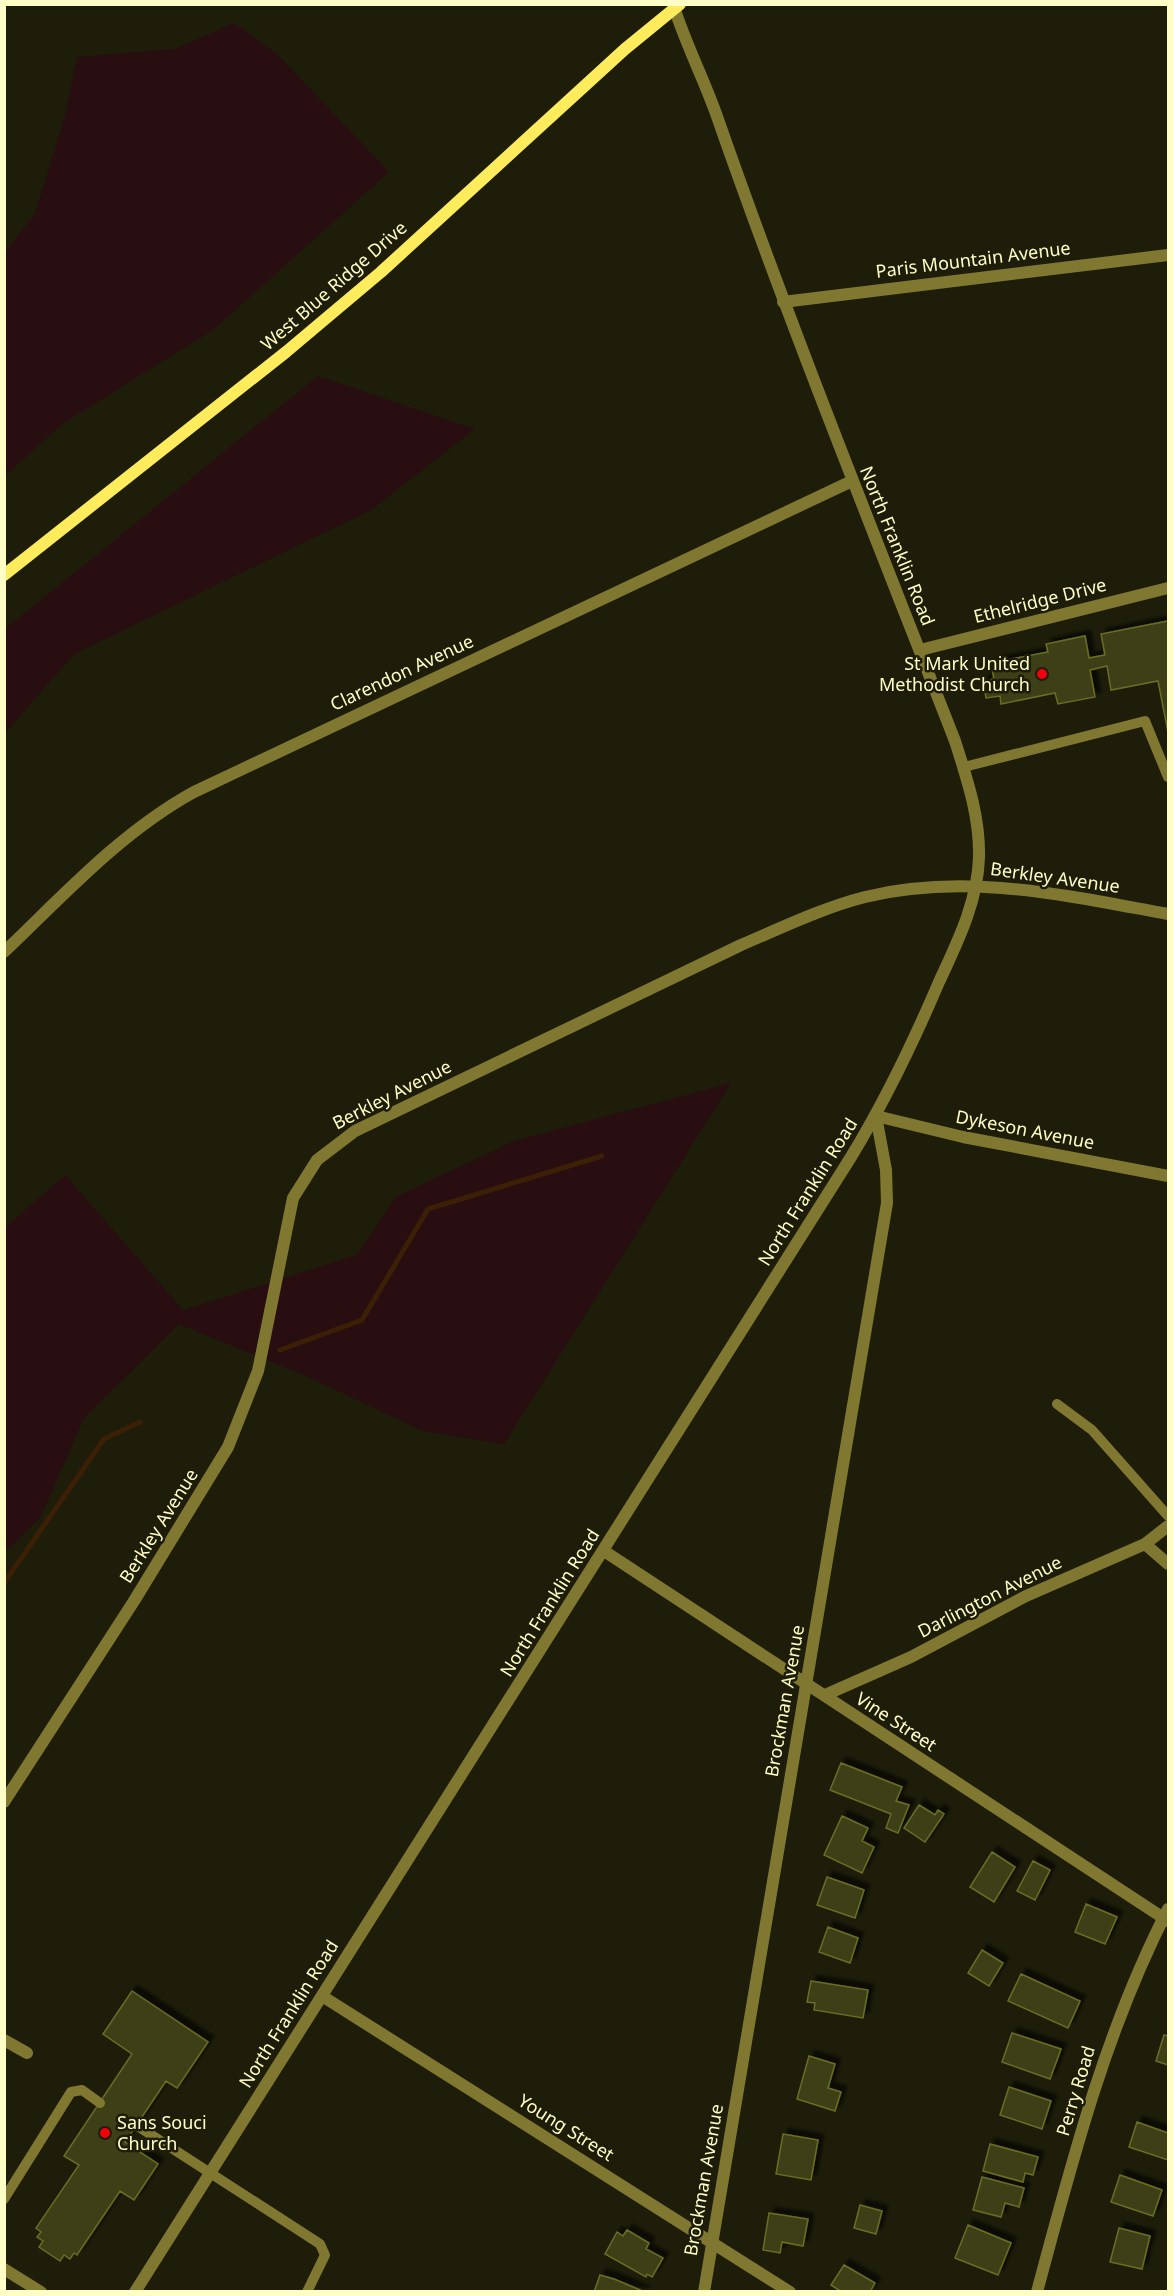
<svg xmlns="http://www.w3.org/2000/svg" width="1173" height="2296" viewBox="0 0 1173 2296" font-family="'Noto Sans',sans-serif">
<defs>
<filter id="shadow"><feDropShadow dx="5.5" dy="-5.5" stdDeviation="1.5" flood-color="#0009"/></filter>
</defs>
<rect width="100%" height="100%" fill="#1d1d0a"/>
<!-- green -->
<path fill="#280d11" d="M234 23 278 55 389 172 213 330 62 424 5 476V252L35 214 65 116 77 57 175 49Z
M318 376 475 429 371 510 74 654 5 733V629Z
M731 1083 504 1444 423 1431 306 1376 179 1324 84 1418 40 1518 5 1552V1228L65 1175 183 1310 357 1255 396 1197 514 1141Z"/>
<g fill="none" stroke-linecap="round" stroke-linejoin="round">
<!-- stream -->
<path stroke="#3b2005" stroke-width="5" d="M280 1350 362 1320 428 1209 602 1156
M4 1583 104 1439 140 1422"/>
</g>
<!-- building -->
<path fill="#3d4015" stroke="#696d25" stroke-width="1.5" filter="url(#shadow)" d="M1168 621V732L1158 681 1111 690 1107 666 1090 670 1095 697 1058 704 1055 693 1001 704 1000 696 986 698 983 681 994 679 991 663 1048 652 1046 644 1085 636 1089 658 1105 655 1101 634Z
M841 1763 902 1787 896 1801 909 1805 898 1833 886 1828 891 1814 830 1790Z
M919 1805 935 1815 938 1810 944 1814 925 1842 904 1828Z
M842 1816 868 1828 862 1841 874 1847 862 1873 824 1855Z
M992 1852 1015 1867 994 1902 970 1887Z
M1033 1861 1050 1870 1035 1900 1017 1891Z
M827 1877 864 1890 855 1918 817 1905Z
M1086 1904 1117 1917 1105 1944 1075 1932Z
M828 1927 858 1938 850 1963 819 1952Z
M982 1950 1003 1963 989 1986 968 1973Z
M1021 1974 1080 2001 1068 2028 1008 2001Z
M811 1981 868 1990 863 2018 814 2010 815 2003 807 2002Z
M132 1991 208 2042 177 2088 166 2081 125 2142 158 2164 134 2200 120 2191 77 2255 74 2253 70 2259 64 2255 60 2261 39 2247 43 2241 37 2237 41 2232 36 2228 79 2165 64 2156 132 2054 103 2034Z
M1012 2033 1061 2049 1050 2079 1002 2062Z
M1164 2035 1168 2036V2065L1156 2061Z
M809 2056 835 2064 828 2088 841 2092 835 2111 797 2099Z
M1009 2087 1051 2101 1042 2129 1000 2115Z
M1137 2122 1168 2133V2160L1129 2147Z
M783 2134 818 2140 811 2180 776 2174Z
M990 2144 1038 2157 1033 2175 1025 2173 1023 2182 983 2171Z
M1120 2175 1162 2190 1153 2216 1111 2202Z
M982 2177 1024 2188 1019 2207 1005 2203 1001 2217 973 2210Z
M860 2205 882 2211 876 2234 854 2228Z
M769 2213 808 2219 803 2246 782 2242 780 2253 763 2250Z
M968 2225 1011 2243 998 2275 955 2258Z
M1119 2228 1150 2236 1142 2269 1110 2262Z
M627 2230 649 2243 646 2249 663 2258 652 2277 647 2274 646 2277 605 2254 617 2232 623 2236Z
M844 2265 875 2283 870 2292H842L831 2285Z
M600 2275 614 2279 645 2292H594Z"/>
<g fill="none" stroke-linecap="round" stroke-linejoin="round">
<!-- service -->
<path stroke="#807831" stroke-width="10" d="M964 767 1145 721 1168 777
M1057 1404 1092 1430 1168 1516
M136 2125 320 2244 325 2255 307 2292
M4 2199 71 2092 82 2090 100 2103"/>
<!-- minor -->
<path stroke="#807831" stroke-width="12" d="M783 302 1168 255
M920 650 1168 588
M4 952C64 895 121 832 194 792L852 481
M1145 1544 1168 1564
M604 1551 1168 1921
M825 1695 911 1657 1026 1596 1145 1544 1168 1526
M4 1802 134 1601 228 1447 258 1371 293 1198 317 1160 355 1131 741 945C781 928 822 908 865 897 967 872 1068 896 1168 914
M322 1996 790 2292
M4 2040 27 2053
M704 2292 887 1203 886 1170 876 1116 963 1137 1168 1176"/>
<!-- tertiary -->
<path stroke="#807831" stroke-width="12" d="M4 2269 41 2292
M135 2292 851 1157C885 1101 913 1043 939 982 957 943 978 901 979 857 980 817 967 779 955 741 875 536 793 333 720 125 707 85 687 48 674 7
M1037 2292C1072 2161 1106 2029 1168 1909"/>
<!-- secondary -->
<path stroke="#ffec5d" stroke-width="12" d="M4 575 286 352 381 272 625 49 680 4"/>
</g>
<!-- markers -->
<g fill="#f1000a" stroke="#1d1d0a" stroke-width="2">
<circle cx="1042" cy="674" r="6"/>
<circle cx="105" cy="2133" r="6"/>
</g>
<g text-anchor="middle" stroke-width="5" stroke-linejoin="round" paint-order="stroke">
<!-- street labels -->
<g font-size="18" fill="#fffec6" stroke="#1d1d0a">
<text transform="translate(973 260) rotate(-7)" y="6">Paris Mountain Avenue</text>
<text transform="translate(334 286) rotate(-41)" y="6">West Blue Ridge Drive</text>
<text transform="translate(897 546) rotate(68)" y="6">North Franklin Road</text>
<text transform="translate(1040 601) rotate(-14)" y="6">Ethelridge Drive</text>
<text transform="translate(402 673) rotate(-25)" y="6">Clarendon Avenue</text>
<text transform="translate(1055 878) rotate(8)" y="6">Berkley Avenue</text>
<text transform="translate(392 1095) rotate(-27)" y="6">Berkley Avenue</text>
<text transform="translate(1025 1130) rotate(11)" y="6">Dykeson Avenue</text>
<text transform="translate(808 1192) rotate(-58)" y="6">North Franklin Road</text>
<text transform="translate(159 1526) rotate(-58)" y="6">Berkley Avenue</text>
<text transform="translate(990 1597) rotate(-27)" y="6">Darlington Avenue</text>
<text transform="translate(550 1603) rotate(-58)" y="6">North Franklin Road</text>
<text transform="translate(785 1701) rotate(-80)" y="6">Brockman Avenue</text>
<text transform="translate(896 1722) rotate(33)" y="6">Vine Street</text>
<text transform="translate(289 2014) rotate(-58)" y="6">North Franklin Road</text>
<text transform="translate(1076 2091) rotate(-73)" y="6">Perry Road</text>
<text transform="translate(566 2128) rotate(32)" y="6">Young Street</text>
<text transform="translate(704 2180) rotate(-80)" y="6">Brockman Avenue</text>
</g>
<!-- poi labels -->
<g font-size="18" fill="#fffec6" stroke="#1d1d0a" text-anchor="end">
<text x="1030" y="670">St Mark United<tspan x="1030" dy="21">Methodist Church</tspan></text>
<text x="117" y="2129" text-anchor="start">Sans Souci<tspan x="117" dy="21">Church</tspan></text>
</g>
</g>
<!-- border -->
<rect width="1173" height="2296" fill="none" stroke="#fffec6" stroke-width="12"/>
</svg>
